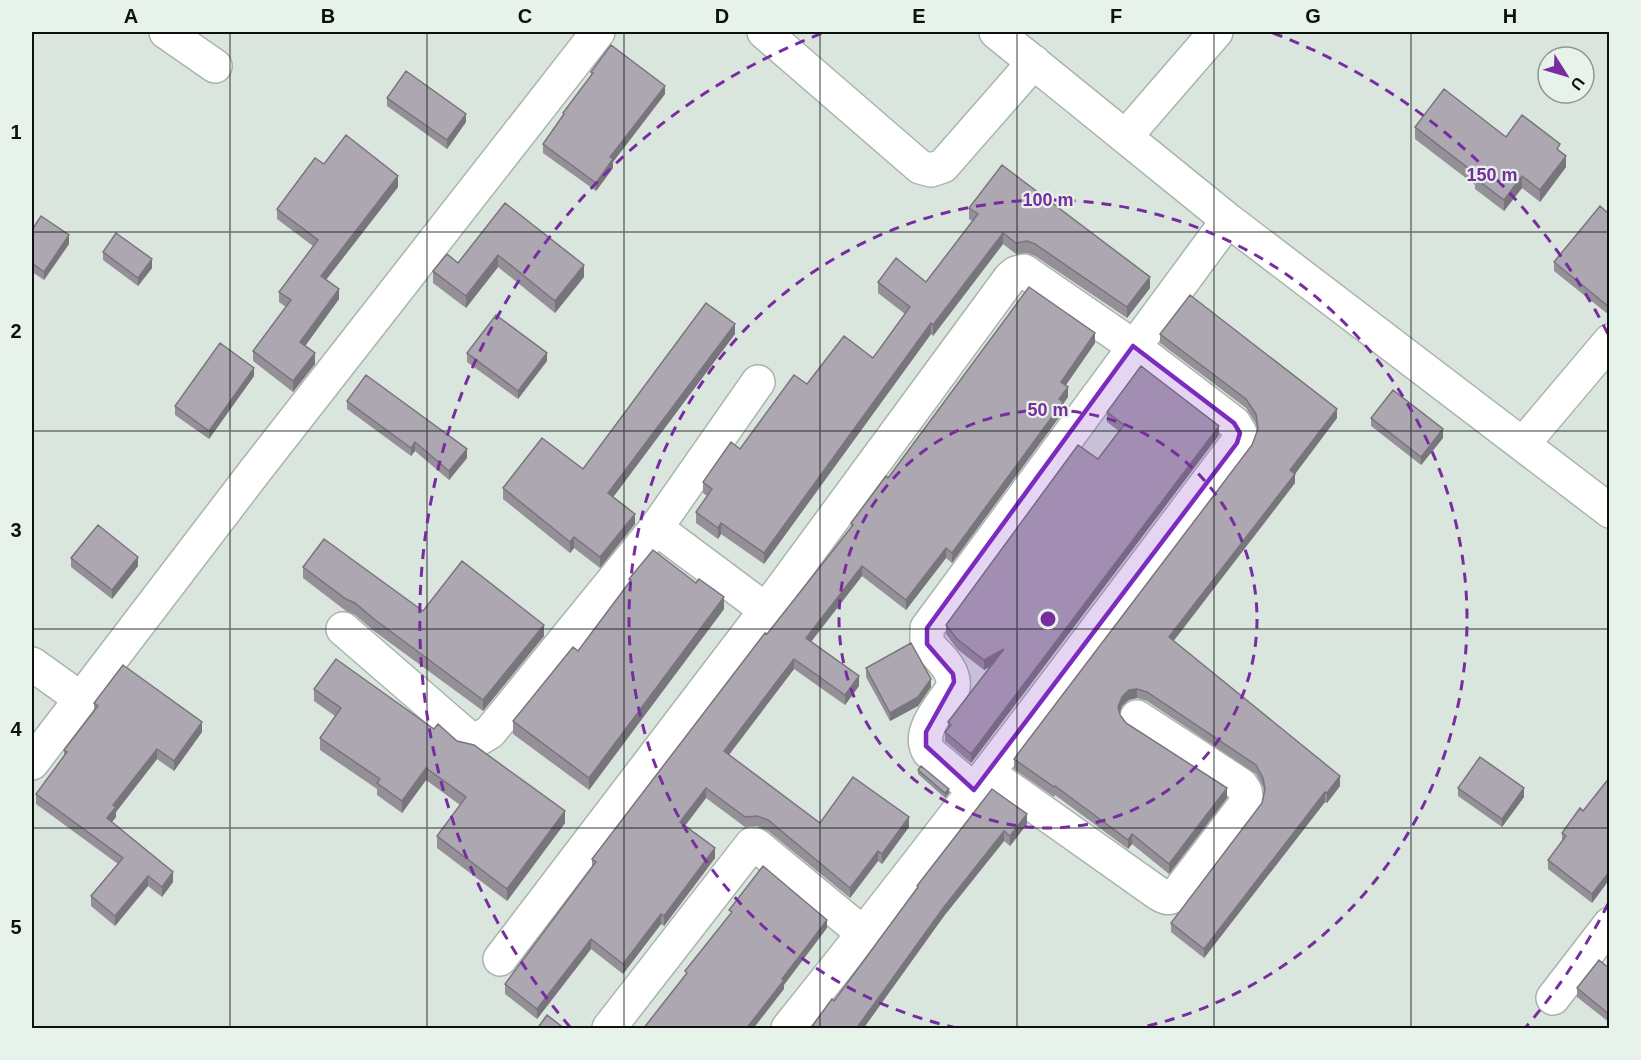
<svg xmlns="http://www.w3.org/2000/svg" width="1641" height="1060" viewBox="0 0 1641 1060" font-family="Helvetica,sans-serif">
<rect width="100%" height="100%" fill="#dae5dd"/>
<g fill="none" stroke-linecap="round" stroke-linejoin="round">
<defs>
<path id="street" d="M166 32 215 66
M764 32 920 167 931 170 943 166 1034 62
M996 32 1228 220 1610 511
M1126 136 1216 32
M1523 444 1610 341
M656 528 766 610
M343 629 469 738H480L490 732 656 528 758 382
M32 664 81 699
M32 763 255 471 598 32
M988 773 1159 894C1166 898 1169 899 1176 895L1247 802 1245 791 1241 785 1137 717
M974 790 929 752C916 732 942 705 953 688 956 670 938 656 927 644V628L1228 220
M500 959 766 610 1010 278 1016 273 1024 271 1133 346 1234 423 1240 433 1237 443C1089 639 942 837 788 1028
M1553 998 1610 924
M609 1028 752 844 756 845 864 934"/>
</defs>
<!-- street casing -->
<use href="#street" stroke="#a9b4ac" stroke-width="36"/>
<!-- street -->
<use href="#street" stroke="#fff" stroke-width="33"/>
</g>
<!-- wall -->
<path fill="#959098" d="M591 72 665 94 613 162V168L596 191 543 153V144L563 117V113L591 76Z
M387 98 466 122 447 149 387 106Z
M1415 127 1506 137 1560 151 1566 167 1540 202 1522 188 1504 211 1475 189V185L1415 139Z
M324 164 398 187 326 280 339 299 305 346 315 364 293 392 253 361V351L286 307 279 302V292L313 246 277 219V209Z
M505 203 584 277 555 313 498 267 466 308 433 283V271L458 263Z
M969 208 1150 288 1127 318 1035 256 1027 253 1016 254 1003 244 933 336 931 334 764 564 721 534 718 539 696 523V512L707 496 703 493V482L740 449 807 384 873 358 905 314 878 293V282H926L972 221 969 219Z
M1610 215 1609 315 1554 271V262Z
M32 230 69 244 44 280 32 272Z
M103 252 152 268 138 286 103 260Z
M735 334 613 497 635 524 600 568 574 548 570 553 503 499V488L583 469Z
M1160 334 1337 418 1295 474V483L1173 641 1340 786 1327 803 1325 802 1204 958 1171 932V923L1262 803 1264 793 1263 787 1256 774 1147 701 1137 698 1129 700 1122 706 1120 713V715L1126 723 1227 798 1169 874 1132 844 1128 849 1055 795 1054 797 1014 769V759L1252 445 1257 431 1256 424 1246 408 1160 343Z
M1095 343 1066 385 1068 397 1063 404V412L952 563 946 558 906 610 862 576 811 642 859 686 845 705 794 669 729 755 820 823 909 827 882 864 878 861 850 898 768 831 757 826 745 827 706 798 685 826 715 858 664 926 661 924 623 974 591 949 537 1019 505 994V984L592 868V859L851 528V523L888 478Z
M467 353 547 361 518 399 467 362Z
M254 376 209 439 175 415V406Z
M347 401 467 458 449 480 415 451 411 456 347 409Z
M1107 412 1219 435 971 763 945 741V732L948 728V722L991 666 984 670 957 649 946 634V625L1098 459 1119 431 1107 422Z
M1371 418 1443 438 1421 465 1371 426Z
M71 558 138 566 112 599 71 567Z
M303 567 423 611 544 636 483 711 374 631 355 615 346 611 303 578Z
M629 579 696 583 724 609 589 790 513 734V721L578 651 629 583Z
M866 668 931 687 918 706 890 721 866 677Z
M314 689 434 729 457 741 565 823 507 901 437 848V836L460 805 426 780 402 813 377 795V789L320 750V738L335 716 314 701Z
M94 703 202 732 174 771 157 759 116 812V817L112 822 173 882 162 897 148 886 115 926 91 906V896L118 864 36 804V794L64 756V750L94 711Z
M918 770 949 793 945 798 918 774Z
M1610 777 1592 903 1548 869V860L1562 841V833L1583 811Z
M1458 788 1524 797 1502 827 1458 796Z
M992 789 1027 824 1010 846 1004 841 944 916 863 1029H810L834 1001 917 890V886Z
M1610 969V1023L1577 997V988Z"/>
<!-- shaded-wall -->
<path fill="#79757c" d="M665 86V94L613 162V168L596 191V183L610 157Z
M466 114V122L447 149V140Z
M1566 156V167L1540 202V190Z
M398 176V187L321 286V276Z
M1522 176V188L1504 211V200Z
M1003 233V244L933 336V325Z
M69 235V244L44 280V272Z
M498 255V267L466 308V296Z
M152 259V268L138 286V278Z
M584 265V277L555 313V301Z
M1150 277V288L1127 318V307Z
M339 289V299L300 353V342Z
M931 323V334L764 564V553Z
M735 324V334L608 504V493Z
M1095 333V343L1061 392V382Z
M315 353V364L293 392V381Z
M547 353V361L518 399V391Z
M254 368V376L209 439V431Z
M1068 387V397L1063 404V412L952 563V553Z
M1337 409V418L1295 474V483L1169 647V637L1290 470Z
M1219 426V435L971 763V754Z
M1443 429V438L1421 465V457Z
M415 442V451L411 456V448Z
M467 449V458L449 480V471Z
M635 514V524L600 568V557Z
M721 523V534L718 539V528Z
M574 537V548L570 553V542Z
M946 548V558L906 610V600Z
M138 557V566L112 599V590Z
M862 566V576L806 648V638Z
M724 597V609L589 790V778Z
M544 625V636L483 711V700Z
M1004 649V659L984 670V660Z
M794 659V669L724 761V751Z
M859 676V686L845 705V695Z
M931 679V687L918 706 890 721V713Z
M1137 689V698L1129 700 1122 706 1118 717V707L1122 697 1129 690Z
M202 722V732L174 771V761Z
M157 749V759L116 812V817L107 828V818L113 805Z
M426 768V780L402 813V801Z
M1340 776V786L1327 803V793Z
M706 788V798L680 832V822Z
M1227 788V798L1169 874V864Z
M1524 788V797L1502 827V819Z
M949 789V793L945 798V793Z
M1325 792V802L1204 958V949Z
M565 811V823L507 901V889Z
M1027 814V824L1010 846V836Z
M909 817V827L882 864V854Z
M1004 831V841L944 916 863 1029H856L944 907Z
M1132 834V844L1128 849V840Z
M715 848V858L664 926V916Z
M878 851V861L850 898V888Z
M1610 871V879L1592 903V894Z
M173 872V882L162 897V887Z
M148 876V886L115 926V916Z
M661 914V924L623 974V964Z
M827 920V928L784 985V989L753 1029H746L782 979Z
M591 939V949L537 1019V1009Z"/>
<!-- building -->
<path fill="#ada7b1" stroke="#79757c" stroke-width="1.5" d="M611 45 665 86 610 157 613 159 596 183 543 144 564 114 563 113 593 73 591 72Z
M406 71 466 114 447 140 387 98Z
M1444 89 1506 137 1522 115 1560 144 1557 149 1566 156 1540 190 1522 176 1504 200 1475 178 1477 175 1415 127Z
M346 135 398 176 321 276 339 289 300 342 315 353 293 381 253 351 291 300 279 292 318 240 277 209 315 158 324 164Z
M1002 165 1150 277 1127 307 1035 244 1027 241 1016 243 1003 233 933 325 931 323 764 553 721 523 718 528 696 512 712 489 703 482 731 442 740 449 794 375 807 384 844 336 873 358 910 307 878 282 896 258 926 282 978 214 969 208Z
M505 203 584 265 555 301 498 255 466 296 433 271 447 254 458 263Z
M1600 206 1610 215V306L1609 307 1554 262Z
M41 216 69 235 44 272 32 263V230Z
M116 233 152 259 138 278 103 252Z
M1029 287 1095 333 1061 382 1068 387 1059 399 1063 402 952 553 946 548 906 600 862 566 806 638 859 676 845 695 794 659 724 751 820 823 853 777 909 817 882 854 878 851 850 888 768 820 757 816 745 817 706 788 680 822 715 848 664 916 661 914 623 964 591 939 537 1009 505 984 596 862 592 859 765 633 767 634 853 525 851 523 886 476 888 478Z
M1190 295 1337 409 1290 470 1295 474 1169 637 1340 776 1327 793 1325 792 1204 949 1171 923 1262 803 1265 789 1263 778 1256 765 1147 692 1137 689 1129 690 1122 697 1118 707 1120 715 1126 723 1227 788 1169 864 1132 834 1128 840 1055 786 1054 787 1014 759 1252 445 1258 429 1256 414 1246 399 1160 334Z
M706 303 735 324 608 493 635 514 600 557 574 537 570 542 503 488 542 438 583 469Z
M496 315 547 353 518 391 467 353Z
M220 343 254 368 209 431 175 406Z
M1141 366 1219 426 971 754 945 732 951 725 948 722 1004 649 984 660 957 639 946 625 1078 445 1098 459 1124 425 1107 412Z
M366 375 467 449 449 471 415 442 411 448 347 401Z
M1393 390 1443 429 1421 457 1371 418Z
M98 525 138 557 112 590 71 558Z
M324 539 423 611 462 561 544 625 483 700 374 619 355 603 346 599 303 567Z
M653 550 696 583 699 579 724 597 589 778 513 721 573 647 578 651 631 580 629 579Z
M911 643 931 679 918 697 890 713 866 668Z
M336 659 434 729 438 724 457 741 474 745 565 811 507 889 437 836 466 797 426 768 402 801 377 783 380 779 320 738 341 708 314 689Z
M123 665 202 722 174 761 157 749 113 805 116 807 107 818 173 872 162 887 148 876 115 916 91 896 123 858 36 794 67 752 64 750 98 706 94 703Z
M1480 757 1524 788 1502 819 1458 788Z
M921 766 949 789 945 793 918 770Z
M1610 777V871L1592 894 1548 860 1566 836 1562 833 1580 808 1583 811Z
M992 789 1027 814 1010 836 1004 831 944 907 856 1029H810L832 999 834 1001 918 887 917 886Z
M763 866 827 920 782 979 784 980 746 1029H643L687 973 685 971 732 912 729 910Z
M1599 960 1610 969V1015L1577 988Z
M547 1015 565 1029H537Z"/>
<!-- marked area -->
<path fill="#7b2cbf" fill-opacity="0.2" stroke="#7b2cbf" stroke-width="4.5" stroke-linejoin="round" d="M1133 346 1234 423 1240 433 1237 443 974 790 926 746V732L954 682 953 674 927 644V628Z"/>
<!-- grid -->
<path fill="none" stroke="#0d110e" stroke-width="1.5" stroke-opacity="0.55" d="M230 32V1028M427 32V1028M624 32V1028M820 32V1028M1017 32V1028M1214 32V1028M1411 32V1028M32 232H1610M32 431H1610M32 629H1610M32 828H1610"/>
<!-- distance rings -->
<g fill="none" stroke="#772d9f" stroke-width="3" stroke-dasharray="10 8">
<circle cx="1048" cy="619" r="209"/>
<path d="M957 1028A419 419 0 1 1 1139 1028"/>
<path d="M1608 904A628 628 0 0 1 1526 1027M570 1027A628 628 0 0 1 823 33M1273 33A628 628 0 0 1 1608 334"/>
</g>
<circle cx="1048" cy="619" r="9" fill="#772d9f" stroke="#e7f2ea" stroke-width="3"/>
<g font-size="18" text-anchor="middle" font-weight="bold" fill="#772d9f" stroke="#e7f2ea" stroke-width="4.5" stroke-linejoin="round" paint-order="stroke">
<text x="1492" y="181">150 m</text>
<text x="1048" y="206">100 m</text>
<text x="1048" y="416">50 m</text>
</g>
<!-- border -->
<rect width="1641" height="1060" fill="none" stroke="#e7f2ea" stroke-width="66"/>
<!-- north arrow -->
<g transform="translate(1566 75) rotate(127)"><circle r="28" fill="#e7f2ea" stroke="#909892" stroke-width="1.5"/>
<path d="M0-4.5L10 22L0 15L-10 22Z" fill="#772d9f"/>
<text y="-9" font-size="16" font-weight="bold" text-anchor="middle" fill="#0d110e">U</text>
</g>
<rect x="33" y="33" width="1575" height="994" fill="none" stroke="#0d110e" stroke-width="2"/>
<g font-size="20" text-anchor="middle" font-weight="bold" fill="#0d110e">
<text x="131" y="23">A</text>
<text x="328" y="23">B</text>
<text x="525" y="23">C</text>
<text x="722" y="23">D</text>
<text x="919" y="23">E</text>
<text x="1116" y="23">F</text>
<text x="1313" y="23">G</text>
<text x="1510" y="23">H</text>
<text x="16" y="139">1</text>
<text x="16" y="338">2</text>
<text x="16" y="537">3</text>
<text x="16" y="736">4</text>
<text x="16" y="934">5</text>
</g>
</svg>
